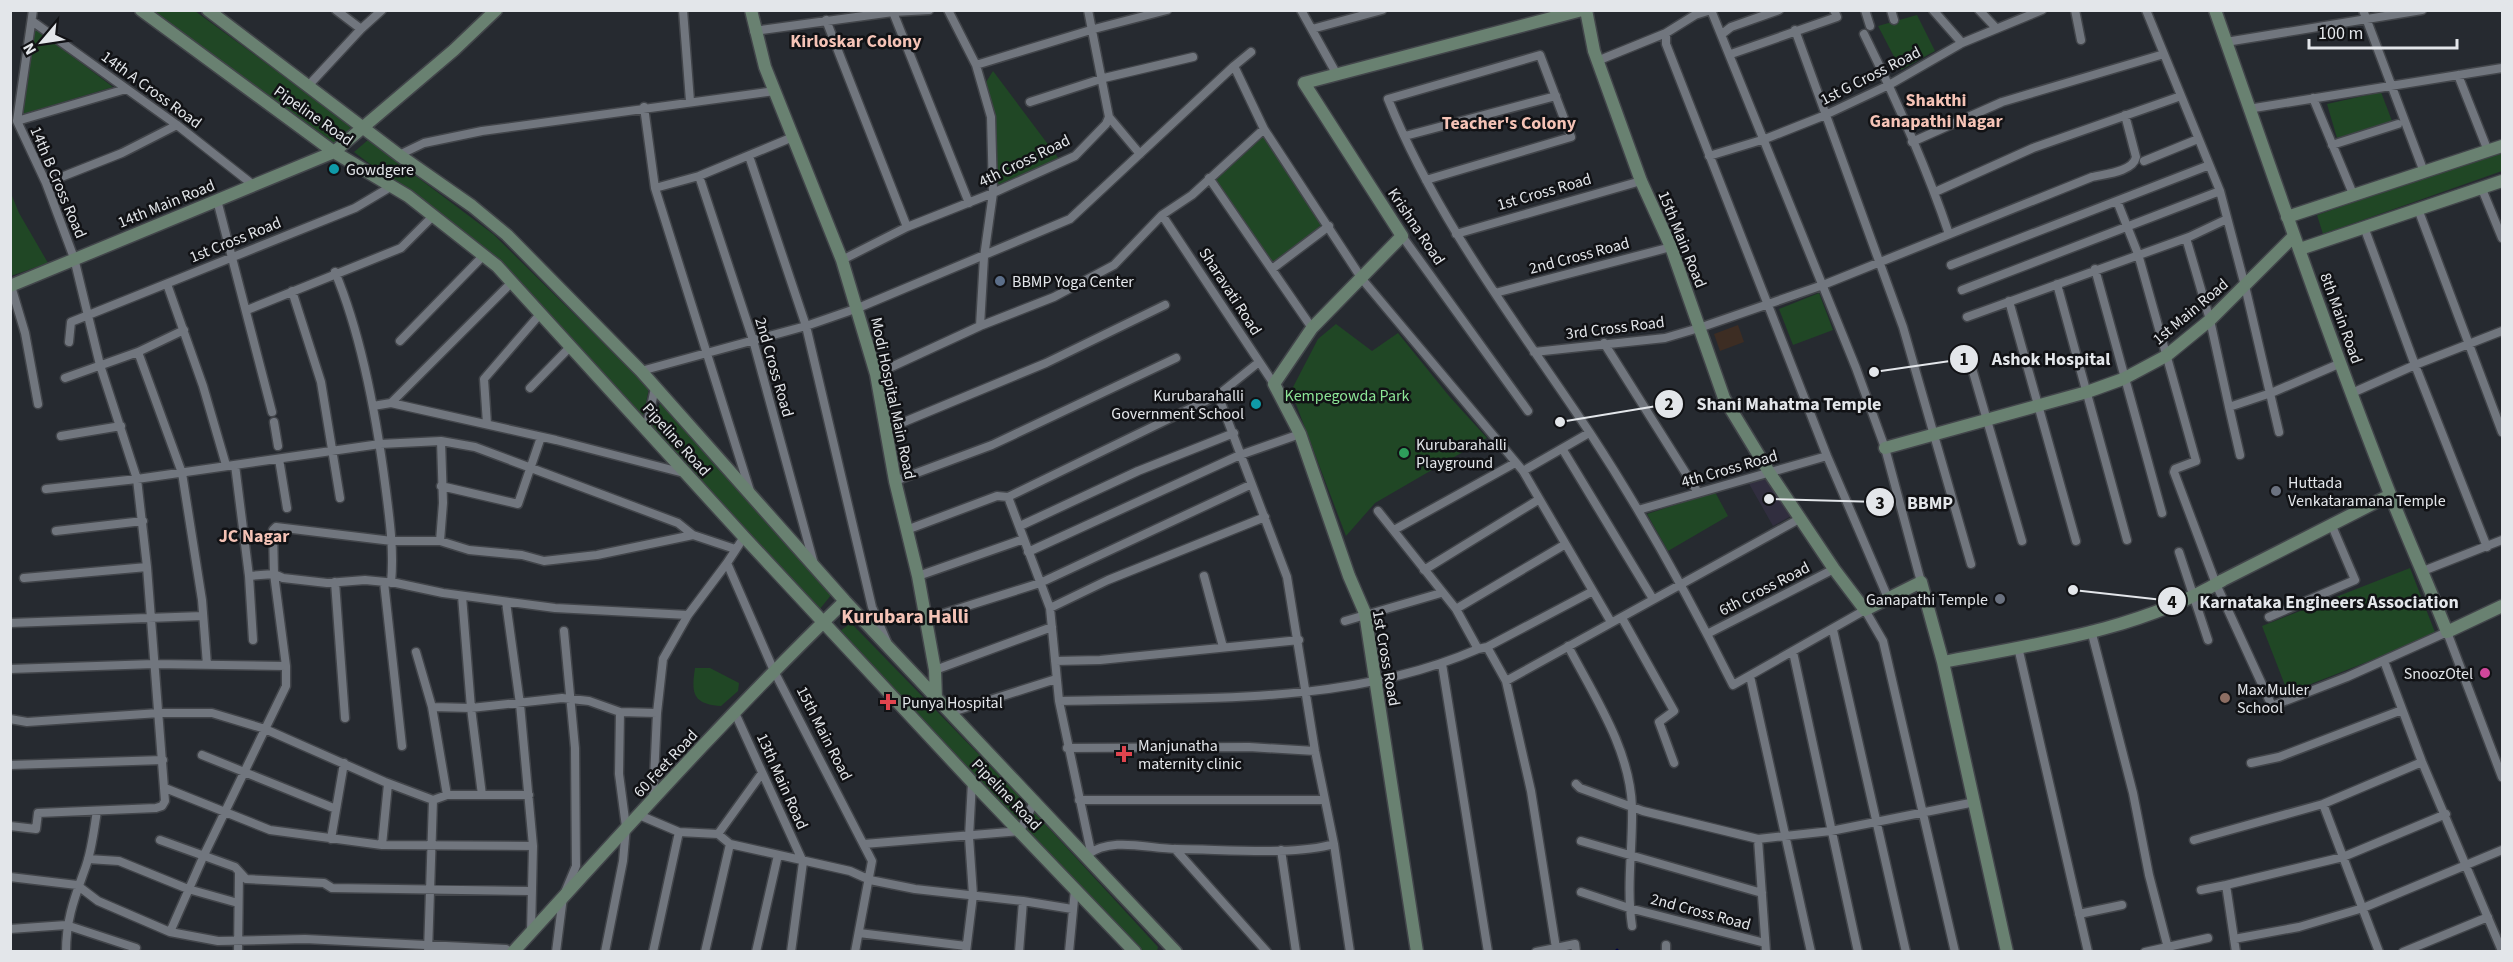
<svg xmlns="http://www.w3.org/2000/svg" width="2513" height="962" viewBox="0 0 2513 962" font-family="'Source Sans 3',sans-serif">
<rect width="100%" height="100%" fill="#262a30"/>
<!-- commercial -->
<path fill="#312e3f" d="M1766 477 1793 515 1773 526 1748 482Z"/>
<!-- medical -->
<path fill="#3d2d23" d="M1738 325 1744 342 1720 351 1714 334Z"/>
<!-- green -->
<path fill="#204725" d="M149 11H195L352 126 336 148Z
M1917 15 1935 51 1901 70 1878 26Z
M35 28 113 87 23 114Z
M993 71 1059 159 996 186V118L986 82Z
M2381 92 2392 121 2337 138 2327 104Z
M1262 135 1324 229 1274 266 1213 178Z
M368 140 493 234 649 388 643 417 496 259 354 152Z
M2502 151V171L2323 234 2317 215Z
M10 191 19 213 48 263 11 276Z
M1819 293 1833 330 1793 345 1779 309Z
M1336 324 1372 351 1398 333 1449 396 1487 438 1375 503 1346 536 1291 391 1318 339Z
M660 403 832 594 819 610 652 427Z
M1715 492 1728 516 1668 551 1647 514Z
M2410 568 2436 635 2288 693 2262 626Z
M851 623 1025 802 1018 826 840 631Z
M695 668H710L739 683 738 691 721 706C693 704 691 694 695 668Z
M1033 811 1158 947 1157 951H1140L1024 831Z"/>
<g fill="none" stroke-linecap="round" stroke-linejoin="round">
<!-- stream -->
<path stroke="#000440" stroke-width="3" d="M1617 950 1618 952"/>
<defs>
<path id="street" d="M336 10 361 29 382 10
M683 10 690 101
M948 10 976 65 1094 29 1167 10
M1301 10 1336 73
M1711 10 1856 368 1885 448 1921 582
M1865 10 1870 26
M1891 10 1894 20
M1933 10 1962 43
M1979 10 1996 28
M2075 10 2081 40
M2146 10 2220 191 2245 286 2279 432
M2363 10 2424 172
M893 12 969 203
M826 20 907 227
M32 21 177 125 252 184
M1312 29 1382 10
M1795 30 1903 327 1971 564
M754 31 893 12 929 10
M1666 33V44L1827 456 1888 598
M1722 34 1731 27 1779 10
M1864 34C1896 99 1926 166 1949 234
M2226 42 2422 10
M1731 54 1837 17 1834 10
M1597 61 1666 33 1695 15 1711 10
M1234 66 1251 52
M2458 75 2488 151
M308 86 361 29
M2313 98 2353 194
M1030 102 1104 78 1193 57
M644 107 655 188
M2248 109 2502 68
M1109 117 1140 154
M17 121 126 89
M1405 136 1556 96
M1912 142 2002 102 2164 54
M2332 145 2398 124
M399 155 424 143 482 131 775 91
M749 156 806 326 872 607 887 642
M1709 156 1765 139 1823 116 1889 85 1962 43 2042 10
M2144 161 2198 139
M699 176 753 340 814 564
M1209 178 1312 328
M1426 180 1571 137 1540 55 1388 99C1437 221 1518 325 1590 433 1643 514 1690 599 1733 685L1865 610 1883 641 1955 952
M46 183 122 153 177 125
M2482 189 2502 238
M1935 192 2033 148 2181 96
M217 200 272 412
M2117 201 2138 254 2196 461 2175 469 2174 472 2216 584 2272 706 2347 677 2447 632 2502 777
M2418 209 2502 432
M1162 215 1274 384
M2364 227 2415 365 2487 547
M1456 234 1641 181
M1402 236 1528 411
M2186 238 2210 320 2229 407 2271 393 2341 363
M842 260 907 227 993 193 1075 156 1106 124 1109 117 1088 10
M1951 265 2207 166
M1272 269 1329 226
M2095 269 2162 513
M335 272C363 339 377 420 386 491 390 522 394 552 391 583
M167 284 203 386 226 465
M2057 284 2127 540
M11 286 25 333 38 404
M1962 290 2220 191
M292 291 321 382 340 498
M1495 293 1671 247
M2009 301 2076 541
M247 310 401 248 433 216
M1967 317 2189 237 2227 219
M980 326 1054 297 1114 265 1162 215 1192 195 1264 129
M400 341 484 255
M69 342 71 322 355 208 392 186
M1604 343 1697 491
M138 352 184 330
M1534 352 1665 338 1699 328 1823 285 2092 177C2104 174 2133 172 2136 157L2125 115
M1969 358 2022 541
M641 371 806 326 858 308 1070 219 1234 66 1264 129 1362 279 1523 471 1611 622
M876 374 980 326 984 257 993 193 991 117 976 65
M65 378 138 352 182 473 202 600 207 665
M530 388 571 346
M2352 393 2415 365 2502 331
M1218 395 1287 577 1315 751 1334 844 1350 952
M391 403 512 282
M373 406 391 403 556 440 684 473
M2229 407 2240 455
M274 422 278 446
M487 424 484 379 541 313
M646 429 655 388
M887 429 1046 363 1165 305
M61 436 121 426
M1563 450 1653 599
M279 459 287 508
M235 465 249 576 253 640
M1523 471 1589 433
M895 481 992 445 1176 358
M441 486 518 504 541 437
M46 489 137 479 380 444 441 441 475 447 678 523 693 535 735 549
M750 491 655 188 699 176 793 137
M1008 497 1050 608 1059 701 1091 852
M1638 510 1827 456
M1378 511 1456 609 1478 649 1487 647 1506 681
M1020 526 1138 471 1234 433
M909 529 997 496 1008 497 1218 395 1259 362
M1394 530 1515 463
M56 531 143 521
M744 537 727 563 774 671 872 861 855 952
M440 541 443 503 441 441
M1028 552 1240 455 1300 434
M2179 552 2208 640
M1424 570 1538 500
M2423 571 2502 540
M249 576 274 574 273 530 276 527 392 541H440L469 550 522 555 544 561 597 555 693 535
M918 576 1024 539
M1204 576 1223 647
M24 578 147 567
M335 582 345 718
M384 582 402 746
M462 596 471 708 482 795
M506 602 520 704 533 846
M1050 608 1108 580 1265 517
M1456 609 1564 545
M2269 617 2355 580 2332 526
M1622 618 1674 711 1659 722 1674 763
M926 619 1040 583 1250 485
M1345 621 1441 593
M10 623 203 616
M1833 630 1906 952
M2091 630 2133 793 2149 875 2169 952
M1707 634 1834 569
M1568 646C1594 696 1630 749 1632 807 1633 847 1626 886 1632 926
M1487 647 1593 591
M2018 647 2088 952
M416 652 432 707
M1793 652 1858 952
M1055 661 1100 660 1299 640
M2384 661 2422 762 2502 951
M1442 664 1488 952
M10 669 154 664 286 666 274 574 283 578 327 583 365 580 396 583 443 593 555 608 688 615
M935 670 1052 627
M1750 676 1811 952
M1059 701C1198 697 1347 706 1478 649
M735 713 803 862
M949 713 1056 679
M10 719 27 722 159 713H212L265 729 385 782 433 800
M1067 748 1249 747 1315 751
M202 755 336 809
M2251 763 2279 757 2402 710
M10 765 163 760
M1576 784 1580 788 1643 811 1758 839 1831 831 1975 802
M165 788 270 830 382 845 533 846 531 932
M447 795H529
M1079 800H1325
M653 801 657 713 663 659 688 615 727 563
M2323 804 2379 952
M639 815 679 832 718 834 730 844 850 871 870 880 915 889 1023 901 1072 909
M10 826 36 829 38 813 156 808 162 806 165 801 147 567 137 479 100 365 74 258 46 183 17 121 33 10
M718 834 762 773
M331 839 344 763
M1758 839 1766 952
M160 840 235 867 246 879 324 883 332 888 530 891
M2194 840 2323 804 2422 762
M1581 841 1762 893
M864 844 1020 831 1035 800
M382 845 388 784
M1175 849 1267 952
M1281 850 1296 952
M1087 855C1112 836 1148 849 1177 849 1221 849 1294 856 1334 844
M88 859 119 861 188 889 238 903
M10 877 77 885 98 901 170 932 218 941 305 939 506 949 510 952
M2201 890 2226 885
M1581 892 1629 908 1765 943
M2079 914 2122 905
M10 929 66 925 136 948
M170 932 204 855 286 686V666
M859 933 966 946
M2234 939 2299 927 2363 908 2502 850
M1666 945V952
M1556 948 1575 944 1576 952
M66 952C66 918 75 897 86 866 92 849 94 829 97 811
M238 952 239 873
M428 952 433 800 447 795 432 707 471 708 562 698 589 701 620 712 657 713
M556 952 563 897 576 866 575 748 564 631
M605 952 623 861 626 827 619 774 620 712
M653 952 679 832
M705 952 730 844
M756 952 778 855
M791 952 803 862
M966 952 973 895 969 837 972 782
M1019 952 1023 901
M1069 952 1075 889
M1536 952 1556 948 1531 791 1506 681 1801 518
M2145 952 2208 938
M2236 952 2226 885 2343 857 2446 814
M2403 952 2488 917"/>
<path id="secondary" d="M141 10 334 152 408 196 497 266 744 537 972 782 1135 952
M208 10 399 155 472 206 507 235 641 371 845 601 1176 952
M751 10 765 67 842 260 876 374 895 481 918 576 935 670 936 699
M1586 10 1594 51 1641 181 1671 247 1724 398 1769 472 1834 569 1865 610 1921 582 1943 662 2007 952
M2215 10C2272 172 2327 334 2390 494 2408 540 2429 586 2447 632L2502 606
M2287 217 2502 146
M2300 249 2502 181
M10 286 334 152 454 50 496 10
M1885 448 2087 392 2123 379 2166 356 2210 320 2294 236
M1943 662C2037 644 2140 630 2223 580L2390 495
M513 952C622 833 729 713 845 601
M1417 952 1365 613 1349 576 1300 434 1274 384 1312 328 1402 236 1304 83 1582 10"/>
</defs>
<!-- street casing -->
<use href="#street" stroke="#42454a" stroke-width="11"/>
<!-- secondary casing -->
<use href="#secondary" stroke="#42454a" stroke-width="15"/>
<!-- street -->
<use href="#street" stroke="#71767e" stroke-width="8"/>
<!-- secondary -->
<use href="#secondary" stroke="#698171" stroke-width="12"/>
</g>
<!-- markers -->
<g fill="#0f9aa8" stroke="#111215" stroke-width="2">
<circle cx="334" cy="169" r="6"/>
<circle cx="1256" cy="404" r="6"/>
</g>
<circle fill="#5c6f8a" stroke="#111215" stroke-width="2" cx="1000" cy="281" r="6"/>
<circle fill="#2e9e5b" stroke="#111215" stroke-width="2" cx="1404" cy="453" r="6"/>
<g fill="#6b7280" stroke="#111215" stroke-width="2">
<circle cx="2276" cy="491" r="6"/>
<circle cx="2000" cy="599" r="6"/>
</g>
<circle fill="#d1479c" stroke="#111215" stroke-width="2" cx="2485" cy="673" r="6"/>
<circle fill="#8d6e63" stroke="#111215" stroke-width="2" cx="2225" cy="698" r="6"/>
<g fill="#e0444e" stroke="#111215" stroke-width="2">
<path d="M885 693h6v6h6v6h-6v6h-6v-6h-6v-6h6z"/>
<path d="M1121 745h6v6h6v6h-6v6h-6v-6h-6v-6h6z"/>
</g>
<g text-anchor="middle" stroke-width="5" stroke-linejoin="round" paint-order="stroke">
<!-- street labels -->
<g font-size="16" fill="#e3e6ea" stroke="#111215">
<text transform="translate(1870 75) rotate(-27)" y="6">1st G Cross Road</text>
<text transform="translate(152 89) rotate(36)" y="6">14th A Cross Road</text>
<text transform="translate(314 115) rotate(35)" y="6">Pipeline Road</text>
<text transform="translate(1024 160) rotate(-26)" y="6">4th Cross Road</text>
<text transform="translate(59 182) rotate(67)" y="6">14th B Cross Road</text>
<text transform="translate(1544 191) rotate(-16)" y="6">1st Cross Road</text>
<text transform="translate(166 203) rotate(-22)" y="6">14th Main Road</text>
<text transform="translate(1417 226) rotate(56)" y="6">Krishna Road</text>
<text transform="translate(235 239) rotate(-22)" y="6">1st Cross Road</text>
<text transform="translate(1683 239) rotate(68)" y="6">15th Main Road</text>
<text transform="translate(1579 255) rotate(-15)" y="6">2nd Cross Road</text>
<text transform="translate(1231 291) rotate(57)" y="6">Sharavati Road</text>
<text transform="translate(2190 311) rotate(-40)" y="6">1st Main Road</text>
<text transform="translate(2342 318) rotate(70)" y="6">8th Main Road</text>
<text transform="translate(1615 327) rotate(-7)" y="6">3rd Cross Road</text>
<text transform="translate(775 367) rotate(74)" y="6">2nd Cross Road</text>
<text transform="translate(894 398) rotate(78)" y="6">Modi Hospital Main Road</text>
<text transform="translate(677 439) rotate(48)" y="6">Pipeline Road</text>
<text transform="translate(1729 468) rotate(-16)" y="6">4th Cross Road</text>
<text transform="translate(1764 588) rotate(-27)" y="6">6th Cross Road</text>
<text transform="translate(1387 658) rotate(80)" y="6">1st Cross Road</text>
<text transform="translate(825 733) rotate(63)" y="6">15th Main Road</text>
<text transform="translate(665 763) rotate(-47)" y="6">60 Feet Road</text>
<text transform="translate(783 781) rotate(66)" y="6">13th Main Road</text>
<text transform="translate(1007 794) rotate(46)" y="6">Pipeline Road</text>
<text transform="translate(1701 911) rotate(15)" y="6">2nd Cross Road</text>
</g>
<!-- poi labels -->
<g font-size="16" fill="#e3e6ea" stroke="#111215" text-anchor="start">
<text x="346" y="175">Gowdgere</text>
<text x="1012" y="287">BBMP Yoga Center</text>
<text x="1244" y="401" text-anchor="end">Kurubarahalli<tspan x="1244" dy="18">Government School</tspan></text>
<text x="1416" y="450">Kurubarahalli<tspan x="1416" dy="18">Playground</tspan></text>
<text x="2288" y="488">Huttada<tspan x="2288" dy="18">Venkataramana Temple</tspan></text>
<text x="1988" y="605" text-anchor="end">Ganapathi Temple</text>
<text x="2473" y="679" text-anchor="end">SnoozOtel</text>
<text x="2237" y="695">Max Muller<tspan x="2237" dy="18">School</tspan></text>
<text x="902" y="708">Punya Hospital</text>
<text x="1138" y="751">Manjunatha<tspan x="1138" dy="18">maternity clinic</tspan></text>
</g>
<!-- park labels -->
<g font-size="16" fill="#8ce596" stroke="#111215">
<text x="1347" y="401">Kempegowda Park</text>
</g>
<!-- neighbourhood labels -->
<g font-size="18" font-weight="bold" fill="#f5c3b6" stroke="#111215">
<text x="856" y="47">Kirloskar Colony</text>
<text x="1936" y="106">Shakthi<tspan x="1936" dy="21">Ganapathi Nagar</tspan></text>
<text x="1509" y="129">Teacher's Colony</text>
<text x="254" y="542">JC Nagar</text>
</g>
<!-- quarter labels -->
<g font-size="20" font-weight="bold" fill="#f5c3b6" stroke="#111215">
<text x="905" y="623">Kurubara Halli</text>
</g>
</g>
<!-- callouts -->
<path fill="none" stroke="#e3e6ea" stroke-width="2" d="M1874 372L1964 359M1560 422L1669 404M1769 499L1880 502M2073 590L2172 601"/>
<g fill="#e3e6ea" stroke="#111215" stroke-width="2">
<circle cx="1874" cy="372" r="6"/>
<circle cx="1560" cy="422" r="6"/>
<circle cx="1769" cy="499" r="6"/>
<circle cx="2073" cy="590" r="6"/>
<circle cx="1964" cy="359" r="15"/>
<circle cx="1669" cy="404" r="15"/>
<circle cx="1880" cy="502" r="15"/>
<circle cx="2172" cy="601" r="15"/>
</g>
<g font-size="18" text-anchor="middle" font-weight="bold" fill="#111">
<text x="1964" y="365">1</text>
<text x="1669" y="410">2</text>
<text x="1880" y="509">3</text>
<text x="2172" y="608">4</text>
</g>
<g font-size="18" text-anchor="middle" font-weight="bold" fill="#e3e6ea" stroke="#111215" stroke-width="5" stroke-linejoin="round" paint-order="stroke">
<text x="2051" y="365">Ashok Hospital</text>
<text x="1789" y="410">Shani Mahatma Temple</text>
<text x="1930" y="509">BBMP</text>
<text x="2329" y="608">Karnataka Engineers Association</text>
</g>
<!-- border -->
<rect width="2513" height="962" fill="none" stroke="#e3e6ea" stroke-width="24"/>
<!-- north arrow -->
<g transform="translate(42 42) rotate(241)" stroke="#111215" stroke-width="4.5" paint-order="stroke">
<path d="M0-4.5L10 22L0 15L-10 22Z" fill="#e3e6ea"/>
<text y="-9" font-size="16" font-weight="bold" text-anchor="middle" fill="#e3e6ea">N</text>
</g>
<!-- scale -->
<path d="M2309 39v9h148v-9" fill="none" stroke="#e3e6ea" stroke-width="3"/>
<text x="2318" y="39" font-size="18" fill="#e3e6ea" stroke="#111215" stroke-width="4.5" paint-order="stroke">100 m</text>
</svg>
